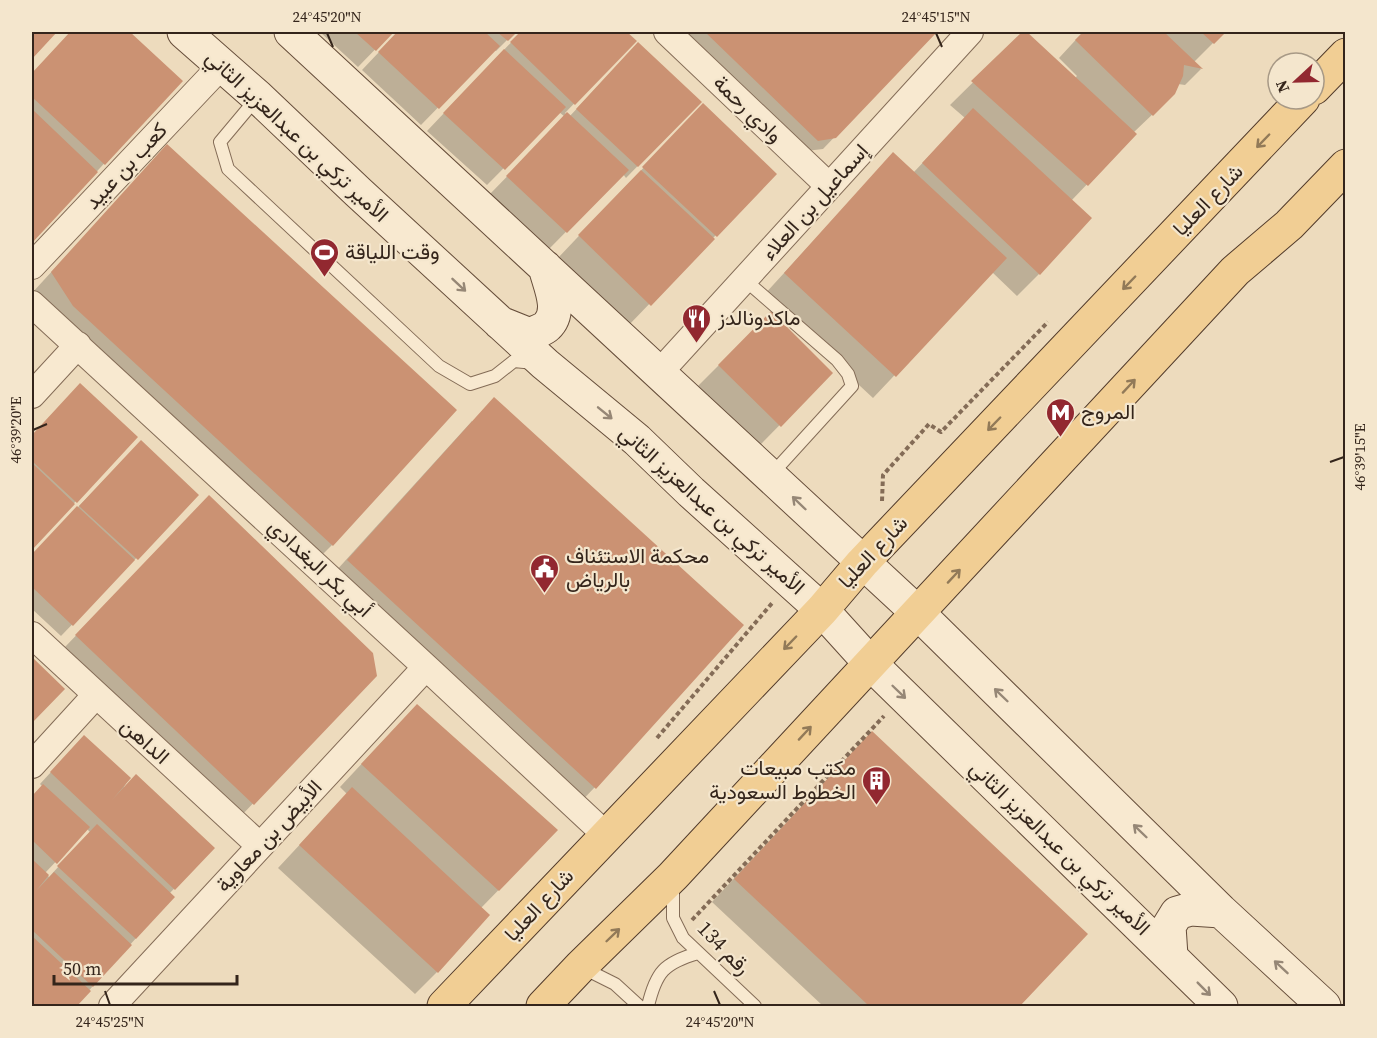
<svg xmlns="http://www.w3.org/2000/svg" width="1377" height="1038" viewBox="0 0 1377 1038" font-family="'Source Serif 4',Vazirmatn,serif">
<rect width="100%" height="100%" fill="#eddbbd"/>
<!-- shadow -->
<path fill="#0003" fill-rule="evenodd" d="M32 32H55L32 57Z
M71 32H127L181 81 32 241V74Z
M320 32H392L358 67Z
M398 32H515L496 51 494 50 421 125 362 70Z
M521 32H625L634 41 565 113 569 117 627 55 700 102 626 178 623 174 549 249 490 194 565 117 559 112 487 185 427 131Z
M688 32H935L823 149 806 151 688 37Z
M1024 32 1075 78 1077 76 1059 58 1083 32H1224L1194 62 1201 69 1185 85 1178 84 1156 111 1134 132 1135 134 1071 201 1039 274 1017 296 992 272 873 398 763 296 893 154 913 173 965 118 950 105Z
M703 105 775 174 627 327 557 259Z
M167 146 332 545 310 567 32 293Z
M771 313 831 373 757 448 696 388Z
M69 396 136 437 32 548V436Z
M472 421 595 787 573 810 325 583Z
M130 453 197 495 61 636 32 609V555Z
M198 508 375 676 241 816 65 647Z
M32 659 62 689 32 721Z
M395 728 556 831 481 908 437 972 415 994 278 868 347 794 340 787Z
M73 748 129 778 124 787 213 848 169 894 173 897 75 1006H32V797L42 786 40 784ZM87 829 90 832 49 877 45 873Z
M850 755 1086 934 1018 1006H823L712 902Z"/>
<!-- building -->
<path fill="#cb9273" d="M32 32H57L32 59Z
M70 32H130L183 81 105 165 32 97V73Z
M355 32H394L376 51Z
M397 32H485L500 46 439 109 378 52Z
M497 32H517L508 41Z
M520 32H627L637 41 575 105 510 42Z
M705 32H937L836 138 818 141Z
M1022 32H1027L1137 134 1088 186 971 81Z
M1083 32H1164L1203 69 1184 65 1183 76 1175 94 1153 116 1075 40Z
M1201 32H1226L1214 44Z
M638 42 702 102 638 167 576 109Z
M504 49 566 107 505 170 443 113Z
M703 103 777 174 717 237 642 167Z
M973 108 1092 218 1040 275 922 163Z
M32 109 98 172 32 243Z
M567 112 629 170 567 233 506 176Z
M167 144 457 410 333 546 73 306 51 272Z
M893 152 1007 258 896 377 784 273Z
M641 170 715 239 651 306 578 235Z
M771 311 833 373 781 427 718 365Z
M80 383 138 437 77 503 32 461V435Z
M494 397 744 625 596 789 347 560Z
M141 440 199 495 138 560 79 506Z
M32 463 75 504 32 550Z
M209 495 373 653 377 676 254 805 75 635Z
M77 506 135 560 73 626 32 587V554Z
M32 657 65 689 32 723Z
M417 704 558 830 499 891 361 764Z
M872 731 1088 934 1020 1006H869L734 879Z
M84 735 131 778 112 800 136 774 215 848 175 890 50 772Z
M43 784 90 827 57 864 32 840V796Z
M352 787 490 915 438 973 299 845Z
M97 824 175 897 136 939 57 866Z
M32 859 49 875 36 891 54 872 132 945 93 987 32 930Z
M32 936 91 991 77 1006H32Z"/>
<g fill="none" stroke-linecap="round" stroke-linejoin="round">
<defs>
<path id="lane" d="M256 99 220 142 228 169 439 366 470 384 495 376 514 361 534 363
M745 280 837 360 848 374 852 386 771 475
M673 882V918L683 938 755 1006
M581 967 615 984 639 1006
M648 1006C656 972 664 963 698 953"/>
<path id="street" d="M667 32 829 186
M32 266 221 66
M32 304 426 667 606 835
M659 373 970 32
M32 395 78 345
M32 635 260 846
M32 765 95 696
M112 1006 426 667"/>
<path id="secondary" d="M184 32 258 97 358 192 545 364 637 440 691 492 822 610 870 663 1221 1006
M291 32 919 614 1221 911 1324 1006
M500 323 530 335C535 332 543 330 547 326 563 311 549 284 545 267
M1171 956 1169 926 1177 913 1191 909 1221 911"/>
<path id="primary" d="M1314 88 1346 55
M444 1006 822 610 862 563 1303 99
M543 1006 580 967 673 876 1235 271 1289 225 1346 166"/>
</defs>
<!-- lane casing -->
<use href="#lane" stroke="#846c57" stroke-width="14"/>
<!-- street casing -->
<use href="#street" stroke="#846c57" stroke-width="28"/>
<!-- secondary casing -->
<use href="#secondary" stroke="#664d3a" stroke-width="35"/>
<!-- primary casing -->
<use href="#primary" stroke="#523b2b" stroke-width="35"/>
<!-- path -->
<path stroke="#846c57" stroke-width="4" stroke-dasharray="4.5 3" stroke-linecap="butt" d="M882 501 883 475 929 424 941 432 1048 322
M657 738 773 602
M692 920 884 716"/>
<!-- lane -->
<use href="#lane" stroke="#f8e9d0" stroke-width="12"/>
<!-- street -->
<use href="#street" stroke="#f8e9d0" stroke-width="26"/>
<!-- secondary -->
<use href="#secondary" stroke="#f8e9d0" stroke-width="33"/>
<!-- primary -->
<use href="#primary" stroke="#f1ce94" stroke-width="33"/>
</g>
<!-- one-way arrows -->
<defs><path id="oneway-shaft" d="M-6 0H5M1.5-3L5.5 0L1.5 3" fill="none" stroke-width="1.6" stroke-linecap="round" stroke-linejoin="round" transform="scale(1.5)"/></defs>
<g stroke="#927a58">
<use href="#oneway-shaft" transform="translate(1263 141) rotate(134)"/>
<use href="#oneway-shaft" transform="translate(1129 283) rotate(134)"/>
<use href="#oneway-shaft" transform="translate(1129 386) rotate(-47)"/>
<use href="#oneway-shaft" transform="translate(994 424) rotate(134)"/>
<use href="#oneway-shaft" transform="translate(954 576) rotate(-47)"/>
<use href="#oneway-shaft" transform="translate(790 643) rotate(134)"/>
<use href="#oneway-shaft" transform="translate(805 733) rotate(-47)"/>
<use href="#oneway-shaft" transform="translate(613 935) rotate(-44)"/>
</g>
<g stroke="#968776">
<use href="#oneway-shaft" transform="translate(459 285) rotate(43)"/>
<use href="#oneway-shaft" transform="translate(605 413) rotate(39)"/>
<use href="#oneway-shaft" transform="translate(799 503) rotate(-136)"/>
<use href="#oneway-shaft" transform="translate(899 692) rotate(44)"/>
<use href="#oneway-shaft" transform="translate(1001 695) rotate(-136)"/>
<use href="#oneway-shaft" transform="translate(1140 831) rotate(-136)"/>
<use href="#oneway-shaft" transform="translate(1281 967) rotate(-137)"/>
<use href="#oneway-shaft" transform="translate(1204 989) rotate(45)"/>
</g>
<!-- ticks -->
<path fill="none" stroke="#34251b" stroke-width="2" d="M327 33 333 47M936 33 942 47M33 430 47 424M1330 462 1344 457M105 991 110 1005M714 991 720 1005"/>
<!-- icons -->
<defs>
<symbol id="stadium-pin" viewBox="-11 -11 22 30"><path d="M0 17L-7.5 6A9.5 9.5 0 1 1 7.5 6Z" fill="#922830" stroke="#f4e6cd"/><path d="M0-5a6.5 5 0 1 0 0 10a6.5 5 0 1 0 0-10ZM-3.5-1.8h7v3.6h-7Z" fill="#fff"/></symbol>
<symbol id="restaurant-pin" viewBox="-11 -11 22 30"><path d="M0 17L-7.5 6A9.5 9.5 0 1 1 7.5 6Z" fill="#922830" stroke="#f4e6cd"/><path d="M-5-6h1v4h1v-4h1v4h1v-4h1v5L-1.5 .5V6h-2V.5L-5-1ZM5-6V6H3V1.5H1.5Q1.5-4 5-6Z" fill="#fff"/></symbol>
<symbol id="metro-pin" viewBox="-11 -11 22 30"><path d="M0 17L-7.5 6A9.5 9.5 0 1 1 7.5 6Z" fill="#922830" stroke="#f4e6cd"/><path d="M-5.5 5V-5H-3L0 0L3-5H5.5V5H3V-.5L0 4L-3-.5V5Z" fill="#fff"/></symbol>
<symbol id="civic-pin" viewBox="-11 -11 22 30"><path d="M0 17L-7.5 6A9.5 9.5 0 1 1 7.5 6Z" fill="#922830" stroke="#f4e6cd"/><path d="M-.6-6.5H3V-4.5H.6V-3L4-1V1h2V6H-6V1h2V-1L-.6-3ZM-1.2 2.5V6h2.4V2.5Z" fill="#fff"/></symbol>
<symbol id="building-pin" viewBox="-11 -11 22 30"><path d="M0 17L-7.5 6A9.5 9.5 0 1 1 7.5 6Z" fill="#922830" stroke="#f4e6cd"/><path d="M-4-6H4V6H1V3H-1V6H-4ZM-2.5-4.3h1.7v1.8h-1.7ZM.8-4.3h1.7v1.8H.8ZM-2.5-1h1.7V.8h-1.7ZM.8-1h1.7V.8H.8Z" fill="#fff"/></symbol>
</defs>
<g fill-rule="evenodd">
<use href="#stadium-pin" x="308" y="236" width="33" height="45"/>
<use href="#restaurant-pin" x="680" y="302" width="33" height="45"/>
<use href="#metro-pin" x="1044" y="396" width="33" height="45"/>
<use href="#civic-pin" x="528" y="552" width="33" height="45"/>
<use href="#building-pin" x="860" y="764" width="33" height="45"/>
</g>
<g text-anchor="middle" stroke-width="4.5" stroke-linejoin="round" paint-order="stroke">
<!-- street labels -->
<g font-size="21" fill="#34251b" stroke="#f4e6cd">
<text transform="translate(748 109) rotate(44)" y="7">وادي رحمة</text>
<text transform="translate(297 136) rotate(43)" y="7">الأمير تركي بن عبدالعزيز الثاني</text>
<text transform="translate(126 166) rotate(-47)" y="7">كعب بن عبيد</text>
<text transform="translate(1208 200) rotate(-46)" y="7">شارع العليا</text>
<text transform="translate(815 202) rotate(-48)" y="7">إسماعيل بن العلاء</text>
<text transform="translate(712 510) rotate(42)" y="7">الأمير تركي بن عبدالعزيز الثاني</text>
<text transform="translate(873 552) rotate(-47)" y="7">شارع العليا</text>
<text transform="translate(320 568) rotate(43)" y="7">أبي بكر البغدادي</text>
<text transform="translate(145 741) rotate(42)" y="7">الداهن</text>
<text transform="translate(269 836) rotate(-47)" y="7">الأبيض بن معاوية</text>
<text transform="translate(1060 848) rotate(44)" y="7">الأمير تركي بن عبدالعزيز الثاني</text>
<text transform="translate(539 905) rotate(-47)" y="7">شارع العليا</text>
<text transform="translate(724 948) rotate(46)" y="7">رقم 134</text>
</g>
<!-- poi labels -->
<g font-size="21" fill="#34251b" stroke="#f4e6cd" text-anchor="start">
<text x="345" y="259">وقت اللياقة</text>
<text x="718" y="325">ماكدونالدز</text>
<text x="1081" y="419">المروج</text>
<text x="566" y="563">محكمة الاستئناف<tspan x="566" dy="24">بالرياض</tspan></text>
<text x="856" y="775" text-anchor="end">مكتب مبيعات<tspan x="856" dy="24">الخطوط السعودية</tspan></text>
</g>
</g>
<!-- border -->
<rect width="1377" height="1038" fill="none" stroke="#f4e6cd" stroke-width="66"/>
<!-- north arrow -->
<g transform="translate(1296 81) rotate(248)"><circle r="28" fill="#f4e6cd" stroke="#a79986" stroke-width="1.5"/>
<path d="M0-4.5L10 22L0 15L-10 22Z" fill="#922830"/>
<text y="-9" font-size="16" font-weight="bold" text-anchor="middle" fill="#34251b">N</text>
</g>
<!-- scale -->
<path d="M54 975v9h183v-9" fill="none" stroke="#34251b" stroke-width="3"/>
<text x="63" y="975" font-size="18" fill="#34251b" stroke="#f4e6cd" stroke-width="4.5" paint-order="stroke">50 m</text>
<rect x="33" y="33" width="1311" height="972" fill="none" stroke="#34251b" stroke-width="2"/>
<g font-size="15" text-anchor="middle" fill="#34251b">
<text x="327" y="22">24°45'20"N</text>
<text x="936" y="22">24°45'15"N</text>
<text transform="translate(16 430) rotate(-90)" y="5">46°39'20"E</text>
<text transform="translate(1360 457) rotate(-90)" y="5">46°39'15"E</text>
<text x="110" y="1027">24°45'25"N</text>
<text x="720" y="1027">24°45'20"N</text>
</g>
</svg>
